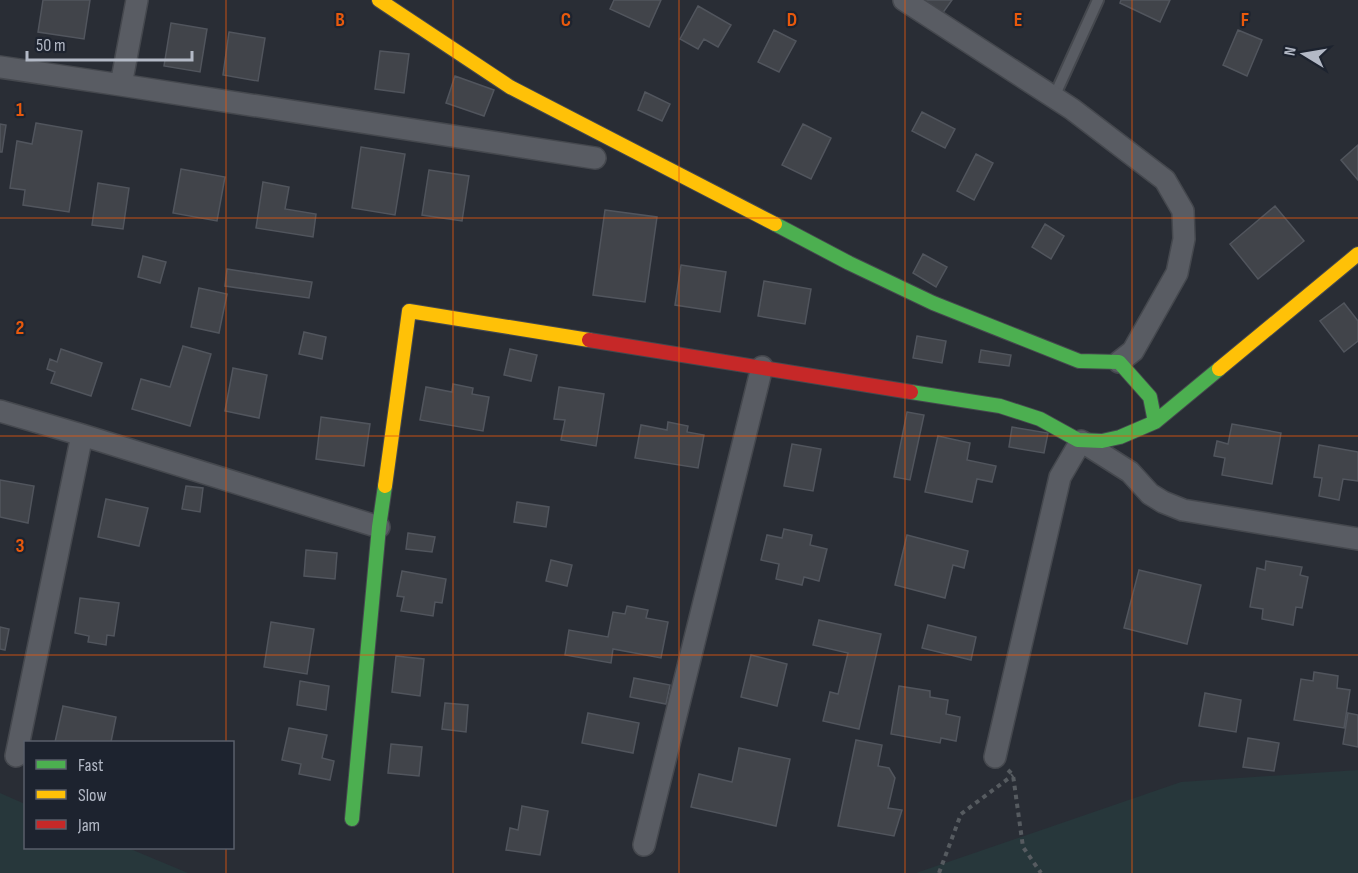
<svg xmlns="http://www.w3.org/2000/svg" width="1358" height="873" viewBox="0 0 1358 873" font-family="'Sofia Sans Condensed',sans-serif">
<rect width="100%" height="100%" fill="#292d35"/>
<!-- green -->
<path fill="#27373b" d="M1358 770V873H916L1181 782Z
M0 793 25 804 26 848H128L188 873H0Z"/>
<!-- building -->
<path fill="#41444a" stroke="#51555d" stroke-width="1.5" d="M43 0H90L84 39 38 32Z
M614 0H661L649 27 610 9Z
M921 0H952L942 14Z
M1121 0H1170L1160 22 1120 3Z
M698 6 731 25 718 47 704 39 698 49 680 39Z
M171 23 207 29 200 72 164 66Z
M774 30 796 41 779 72 758 62Z
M1238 30 1262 40 1247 76 1223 65Z
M229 32 265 38 258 81 223 75Z
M380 51 409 54 404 93 375 89Z
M455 76 494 90 484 116 446 103Z
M645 92 670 104 662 121 638 110Z
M922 112 955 129 945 148 912 131Z
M36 123 82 131 69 212 23 205 25 190 10 188 17 141 32 144Z
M0 124 6 125 2 152H0Z
M803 124 831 138 811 179 782 165Z
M1358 145V180L1341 160Z
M361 147 405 154 395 215 352 208Z
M976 154 993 163 974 200 957 191Z
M181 169 225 177 217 221 173 213Z
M429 170 469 176 462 221 422 215Z
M263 182 289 187 285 209 316 214 313 237 256 228Z
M98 183 129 188 123 229 92 225Z
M1275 206 1304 241 1258 279 1230 244Z
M605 210 657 217 645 302 593 295Z
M1045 224 1064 236 1051 259 1032 247Z
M923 254 947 267 936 287 913 273Z
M143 256 166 262 160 283 138 277Z
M681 265 726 272 720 312 675 305Z
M227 269 312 282 309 298 225 286Z
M764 281 811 289 805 324 758 316Z
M199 288 227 294 219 333 191 327Z
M1344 303 1358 321V341L1344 352 1320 321Z
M304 332 326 337 322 359 299 354Z
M917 336 946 341 942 363 913 358Z
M183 346 211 354 190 426 132 409 141 379 170 387Z
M61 349 102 363 91 396 51 383 55 372 47 369 50 359 57 362Z
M510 349 537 355 531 381 504 375Z
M981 350 1011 355 1009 366 979 362Z
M233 368 267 375 259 418 225 411Z
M453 384 473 388 472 394 489 397 483 431 420 420 426 387 452 392Z
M559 387 604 394 596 446 561 440 565 420 554 419Z
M907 412 924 415 910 480 894 477Z
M321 417 370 424 364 466 316 459Z
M668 422 688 426 687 432 704 435 698 468 635 458 641 425 667 430Z
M1232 424 1281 433 1272 484 1222 475 1225 458 1214 456 1217 441 1228 444Z
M1012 427 1048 433 1044 453 1009 447Z
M938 436 970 443 967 460 996 466 992 482 977 479 972 502 925 492Z
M792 444 821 449 813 491 784 486Z
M1319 445 1358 452V481L1343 479 1339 500 1319 496 1322 478 1314 477Z
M0 480 34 486 28 523 0 517Z
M186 486 203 488 200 512 182 509Z
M106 499 148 508 139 546 98 537Z
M517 502 549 507 546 527 514 522Z
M784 529 812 535 810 545 827 549 819 581 804 577 802 585 776 579 779 564 761 560 767 535 782 538Z
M408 533 435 537 432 552 406 549Z
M907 535 968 551 964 568 953 565 945 598 895 585Z
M306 550 337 553 335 579 304 576Z
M551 560 572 565 567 586 546 581Z
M1266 561 1302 567 1300 575 1308 577 1302 608 1296 607 1293 625 1262 619 1263 609 1250 607 1257 568 1265 570Z
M1139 570 1201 585 1187 644 1124 628Z
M402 571 446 579 442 603 435 602 433 616 401 611 404 597 397 596Z
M80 598 119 603 114 636 107 635 106 645 88 642 89 636 75 633Z
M627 606 648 610 646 618 668 622 661 658 613 649 611 663 565 655 569 630 608 637 613 612 625 614Z
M819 620 881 634 859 729 823 721 830 692 838 694 848 653 813 645Z
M271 622 314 629 307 674 264 667Z
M928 625 976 637 971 660 922 648Z
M0 627 9 629 5 650 0 649Z
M751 655 787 664 777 706 741 697Z
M396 656 424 659 420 696 392 692Z
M1314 672 1338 676 1337 688 1350 690 1344 728 1294 720 1301 679 1313 681Z
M634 678 670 685 666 704 630 697Z
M300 681 329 686 326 710 297 705Z
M899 686 930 691V697L948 700 946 714 960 717 956 741 941 738 940 743 891 734Z
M1205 693 1241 700 1236 732 1199 726Z
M445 703 468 705 466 732 442 729Z
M63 706 116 717 111 742H55Z
M588 713 639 723 633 753 582 743Z
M1348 713 1358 715V747L1343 744Z
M289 728 327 735 322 758 334 761 330 780 299 774 301 764 282 760Z
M1248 738 1279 743 1274 771 1243 767Z
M856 740 882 745 878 766 889 768 895 778 888 808 902 810 894 836 838 826Z
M391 744 422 747 419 776 388 773Z
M739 748 790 759 776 826 691 807 699 774 732 782Z
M522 806 548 811 540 855 506 850 510 828 518 830Z"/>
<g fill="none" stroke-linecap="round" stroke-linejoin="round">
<defs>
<path id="lane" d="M1054 97 1098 0"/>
<path id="street" d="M137 0 121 85 595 158
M904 0 1072 109 1165 180 1183 211 1184 239 1177 273 1133 351 1119 362
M0 67 121 85
M0 411 82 435 379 527
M16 756 82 435
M995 757 1060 477 1081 441 1130 472 1150 494 1163 502 1183 510 1358 539
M644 845 762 367"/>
<path id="fast" d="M775 224 849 263 933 303 1079 361 1119 362 1150 397 1155 422
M911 392 1000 406 1040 419 1078 440 1102 441 1120 437 1155 422 1219 369
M352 819 379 527 385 486"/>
<path id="slow" d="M379 0 510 87 775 224
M1219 369 1358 254
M385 486 409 311 589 340"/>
<path id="jam" d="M589 340 911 392"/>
</defs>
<!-- lane casing -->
<use href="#lane" stroke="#45484e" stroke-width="14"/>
<!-- street casing -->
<use href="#street" stroke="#45484e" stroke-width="24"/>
<!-- fast casing -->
<use href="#fast" stroke="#45484e" stroke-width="16"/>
<!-- slow casing -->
<use href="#slow" stroke="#45484e" stroke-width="16"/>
<!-- jam casing -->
<use href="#jam" stroke="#45484e" stroke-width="16"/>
<!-- path -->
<path stroke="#565b60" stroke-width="4" stroke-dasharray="4.5 4.5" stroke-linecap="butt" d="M1008 770 1013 775 1023 847 1041 873
M939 873 961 814 1013 775"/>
<!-- lane -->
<use href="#lane" stroke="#595c63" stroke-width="10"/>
<!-- street -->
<use href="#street" stroke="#595c63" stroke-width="21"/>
<!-- fast -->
<use href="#fast" stroke="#4caf50" stroke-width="14"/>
<!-- slow -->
<use href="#slow" stroke="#ffc107" stroke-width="14"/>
<!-- jam -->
<use href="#jam" stroke="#c62828" stroke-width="14"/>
</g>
<!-- grid -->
<path fill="none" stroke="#e8590c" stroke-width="1.5" stroke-opacity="0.55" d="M226 0V742M453 0V873M679 0V873M905 0V873M1132 0V873M0 218H1358M0 436H1358M0 655H1358M226 848V873"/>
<g font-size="20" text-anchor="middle" font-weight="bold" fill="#e8590c" stroke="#1d232f" stroke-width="4.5" stroke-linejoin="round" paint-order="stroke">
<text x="340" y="26">B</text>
<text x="566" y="26">C</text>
<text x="792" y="26">D</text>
<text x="1018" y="26">E</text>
<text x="1245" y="26">F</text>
<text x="20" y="116">1</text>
<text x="20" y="334">2</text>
<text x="20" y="552">3</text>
</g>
<!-- legend -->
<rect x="24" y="741" width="210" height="108" fill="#1d232f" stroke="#595f6b" stroke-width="1.5"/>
<rect x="36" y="760" width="30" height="9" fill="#4caf50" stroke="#595f6b" stroke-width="1.5"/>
<text x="78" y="771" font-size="18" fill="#b3b9c6">Fast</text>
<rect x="36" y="790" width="30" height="9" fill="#ffc107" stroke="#595f6b" stroke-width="1.5"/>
<text x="78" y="801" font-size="18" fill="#b3b9c6">Slow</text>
<rect x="36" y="820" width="30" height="9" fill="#c62828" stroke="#595f6b" stroke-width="1.5"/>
<text x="78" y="831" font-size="18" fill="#b3b9c6">Jam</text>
<!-- north arrow -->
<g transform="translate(1304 54) rotate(281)" stroke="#1d232f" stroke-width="4.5" paint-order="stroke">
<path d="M0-4.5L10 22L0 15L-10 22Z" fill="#b3b9c6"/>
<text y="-9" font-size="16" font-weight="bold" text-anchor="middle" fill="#b3b9c6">N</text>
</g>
<!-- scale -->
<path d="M27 51v9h165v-9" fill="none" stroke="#b3b9c6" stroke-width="3"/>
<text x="36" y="51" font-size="18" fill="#b3b9c6" stroke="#1d232f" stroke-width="4.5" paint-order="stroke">50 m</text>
</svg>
